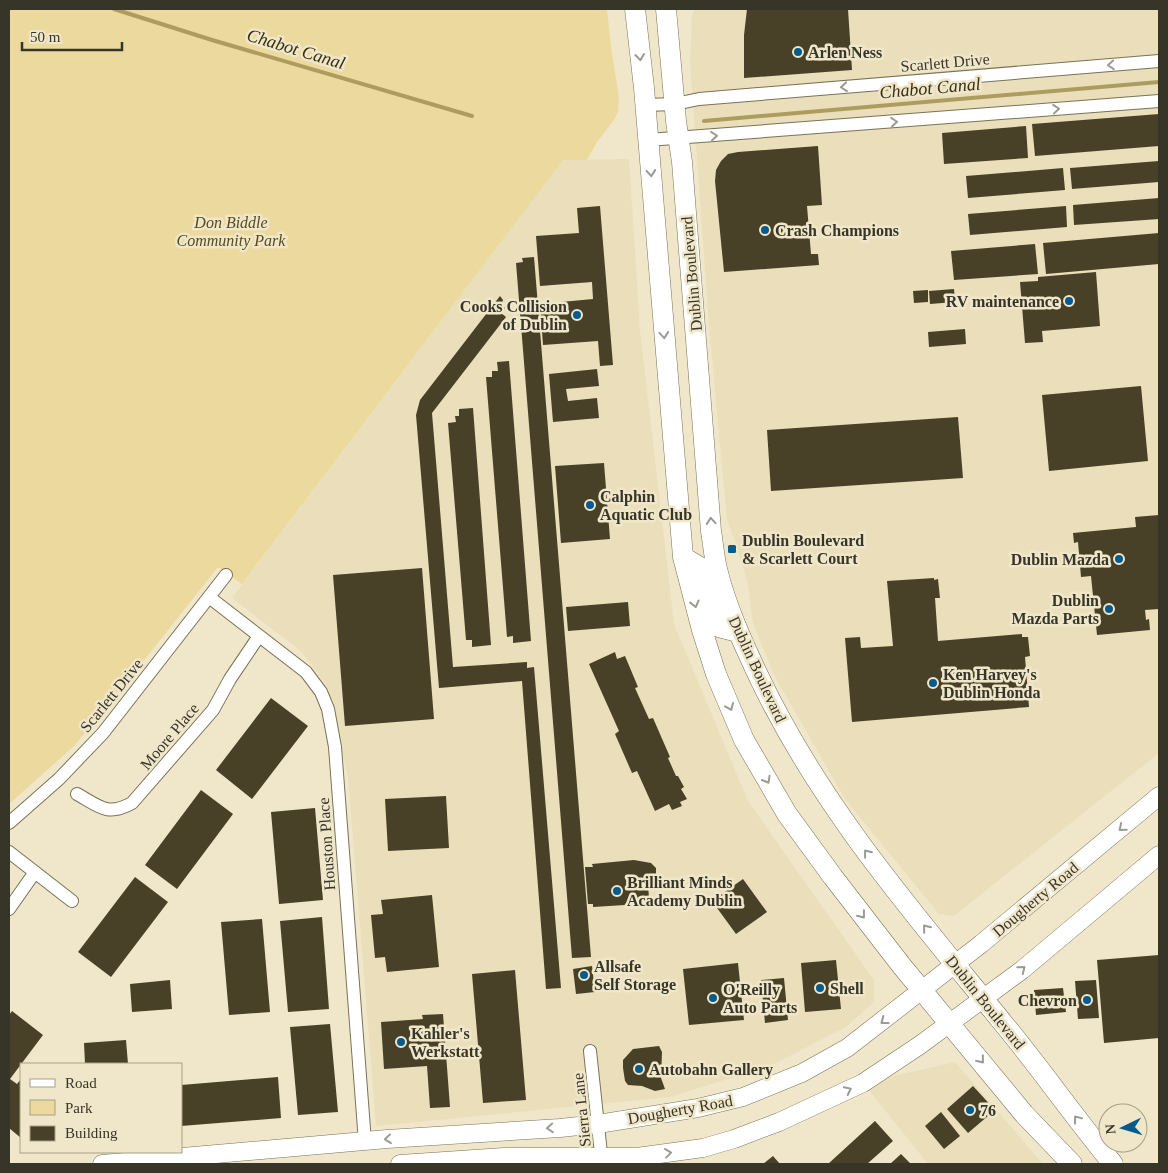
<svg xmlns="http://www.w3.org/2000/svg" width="1168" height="1173" viewBox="0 0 1168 1173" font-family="'Times New Roman',serif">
<rect width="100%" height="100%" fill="#f0e7ca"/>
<!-- built -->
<path fill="#eadfba" d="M695 9H1159V753L954 916 939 914 845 799 774 675 753 623 748 586 738 549 727 520 710 338 690 63 692 14Z
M629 159 640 330 674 624 748 801 874 980V1002L846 1027 772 1065 670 1097 376 1126 348 777 328 688 302 652 232 598 563 160Z
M955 1062 1043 1164H928L863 1083Z"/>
<!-- green -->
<path fill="#ebd99d" d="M9 9H607L611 47 619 98 618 112 614 120 597 142 587 160H563L242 584 218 567 103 712 73 747 9 804Z"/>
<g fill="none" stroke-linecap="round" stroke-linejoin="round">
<!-- stream -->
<path stroke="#ae9c5f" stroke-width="4" d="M114 9 212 40 472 116
M704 121 1159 82"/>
</g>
<!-- building -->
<path fill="#484128" d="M747 9H848L852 70 744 78V35Z
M1159 114V146L1035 156 1032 124Z
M1026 126 1028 158 944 164 942 133Z
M818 146 822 205 807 206 811 254H818L819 265 724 272 715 181 716 170 721 161 728 154 738 152Z
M1159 161V182L1072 189 1070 168Z
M1063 168 1065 190 968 198 966 176Z
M1159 198V219L1074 225 1073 205Z
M600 206 613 365 600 366 598 341 543 345 540 304 593 299 592 282 540 286 536 236 579 233 577 208Z
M1066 206 1067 227 970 235 968 214Z
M1159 233V264L1046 274 1043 243Z
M1035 244 1038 274 954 280 951 251Z
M534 257 591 957 572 958 516 263 523 262 522 258Z
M1096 272 1100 326 1042 331 1043 342 1025 343 1020 282 1038 281V277Z
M954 289 955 302 930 304 929 291Z
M928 290V302L914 303 913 291Z
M500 296 503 300 501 305 505 308 501 313 506 317 432 413 453 667 527 662V668L534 667 561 988 546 989 522 681 439 688 416 415 420 400Z
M965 329 966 344 929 347 928 332Z
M509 361 531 641 513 643V636L507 637 486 377H492V371H498L497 362Z
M597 369 599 386 566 389 568 401 597 398 599 418 553 422 549 374Z
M1141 386 1148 461 1049 471 1042 395Z
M473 408 491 645 472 647V640H466L448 423 456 422 455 416H459V409Z
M958 417 963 478 771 491 767 430Z
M604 463 610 539 561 543 555 466Z
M1159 515V609L1145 610 1146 620 1149 619 1150 630 1097 635 1091 576 1081 577 1078 542 1074 543 1073 533 1136 527 1135 517Z
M422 568 434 719 345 726 333 575Z
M934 578V580L938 579 940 598H935L938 641 1022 634V637H1028L1030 656 1025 657 1029 707 852 722 845 638 860 637 861 648 893 646 887 581Z
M628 602 630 626 568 631 566 607Z
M615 652 617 659 625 656 638 687 635 688 649 719 653 718 670 757 668 758 676 776H678L684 787 681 789 687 799 680 802 682 806 672 810 669 804 655 811 637 771 632 773 615 734 619 731 589 664Z
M271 698 308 726 252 799 216 770Z
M201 790 233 814 177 889 145 865Z
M446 796 449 848 388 851 385 799Z
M315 808 323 900 279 904 271 812Z
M634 860 651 863 656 868V877L653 881 648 883 649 899 640 900 641 904 593 907V904H588L585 867H593L592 864Z
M135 877 168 902 111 977 78 952Z
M743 879 767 912 736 934 712 901Z
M432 895 439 967 387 972 385 957 375 958 371 915 383 914 381 900Z
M322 917 329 1009 288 1012 280 921Z
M262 919 270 1012 229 1015 221 922Z
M1159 955V1038L1104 1043 1097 960Z
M836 960 841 1009 805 1012 801 963Z
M738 963 744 1020 689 1025 683 969Z
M592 966 595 992 576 994 573 969Z
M515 970 526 1100 483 1103 472 974Z
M784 978 788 1020 765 1023 761 980Z
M170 980 172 1009 132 1012 130 984Z
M1096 980 1099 1018 1078 1019 1075 981Z
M1063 988 1066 1012 1036 1015 1034 990Z
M12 1011 43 1035 10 1079 17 1084 21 1079V1138L9 1128V1015Z
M443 1014 450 1107 430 1108 427 1066 384 1069 381 1022 423 1019 422 1015Z
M330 1024 338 1112 298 1115 290 1027Z
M126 1040 128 1064H85L84 1043Z
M659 1046 662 1052 661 1078 665 1089 655 1091 642 1086 628 1085 625 1081 623 1068V1060L633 1049Z
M278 1077 281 1118 181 1126V1085Z
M973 1086 995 1110 968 1133 947 1109Z
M941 1112 960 1136 944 1149 925 1126Z
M875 1121 893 1141 867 1164H828Z
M901 1154 911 1164H890Z
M773 1156 780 1164H763Z"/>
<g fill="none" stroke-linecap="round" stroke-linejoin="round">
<defs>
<path id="minor" d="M645 105 675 104 699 99 1159 61
M648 140 1159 101
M209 597 306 672 321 692 328 709 335 747 365 1142
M77 794C99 806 107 817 132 803L213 710 230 679 259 636
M9 823 59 779 103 733 226 575
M9 852 72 901
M9 909 35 872
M590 1051 602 1163"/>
<path id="secondary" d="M102 1164 387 1139 560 1128 598 1124 698 1108 743 1097 802 1073 847 1048 981 944 1159 796
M400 1164 504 1157H637L703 1148 734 1139 779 1122 863 1083 920 1045 1022 970 1159 855"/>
<path id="primary" d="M635 9 644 88 683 557 702 630 716 674 744 740 787 814 833 877 901 965 1024 1114 1072 1164
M666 9 676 121 682 162 711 531C713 543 714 556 717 569 726 606 742 641 758 675 820 806 912 911 1003 1023 1041 1069 1075 1118 1113 1164
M683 557 700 567 719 627 738 632"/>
</defs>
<!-- minor casing -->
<use href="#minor" stroke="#797257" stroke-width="14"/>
<!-- secondary casing -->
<use href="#secondary" stroke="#797257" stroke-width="19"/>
<!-- primary casing -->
<use href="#primary" stroke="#797257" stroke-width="21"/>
<!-- minor -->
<use href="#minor" stroke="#fff" stroke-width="12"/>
<!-- secondary -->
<use href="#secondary" stroke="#fff" stroke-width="18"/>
<!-- primary -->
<use href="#primary" stroke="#fff" stroke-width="20"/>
</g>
<!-- one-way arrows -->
<defs><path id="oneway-chevron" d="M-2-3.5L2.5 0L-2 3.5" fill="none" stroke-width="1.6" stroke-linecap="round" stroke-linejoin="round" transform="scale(1.25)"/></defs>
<g stroke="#9b9a94">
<use href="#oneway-chevron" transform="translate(640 57) rotate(84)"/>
<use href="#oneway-chevron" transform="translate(1111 65) rotate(176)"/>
<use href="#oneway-chevron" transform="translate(844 87) rotate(175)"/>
<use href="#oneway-chevron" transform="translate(1056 109) rotate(-5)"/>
<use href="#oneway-chevron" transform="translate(894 122) rotate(-5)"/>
<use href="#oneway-chevron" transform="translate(714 136) rotate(-5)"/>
<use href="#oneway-chevron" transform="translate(651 173) rotate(85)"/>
<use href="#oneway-chevron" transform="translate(664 335) rotate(85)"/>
<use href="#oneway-chevron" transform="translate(711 521) rotate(-95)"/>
<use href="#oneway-chevron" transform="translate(695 604) rotate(76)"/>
<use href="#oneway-chevron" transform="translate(730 707) rotate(67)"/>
<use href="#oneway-chevron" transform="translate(767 780) rotate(60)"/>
<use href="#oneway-chevron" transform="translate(1122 828) rotate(140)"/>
<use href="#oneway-chevron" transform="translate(867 853) rotate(-128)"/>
<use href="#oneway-chevron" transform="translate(862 915) rotate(52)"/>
<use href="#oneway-chevron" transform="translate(926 928) rotate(-129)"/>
<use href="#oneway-chevron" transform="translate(1022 969) rotate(-39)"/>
<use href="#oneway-chevron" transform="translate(884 1021) rotate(143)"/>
<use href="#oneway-chevron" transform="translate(981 1060) rotate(51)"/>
<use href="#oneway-chevron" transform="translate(848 1090) rotate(-26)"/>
<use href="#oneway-chevron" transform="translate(1077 1119) rotate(-127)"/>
<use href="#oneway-chevron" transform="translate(550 1128) rotate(176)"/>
<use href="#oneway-chevron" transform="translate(388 1139) rotate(174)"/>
<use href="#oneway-chevron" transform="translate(668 1153) rotate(-7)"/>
</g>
<!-- markers -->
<g fill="#065b8d" stroke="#f0e7ca" stroke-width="2">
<circle cx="798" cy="52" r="5"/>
<circle cx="765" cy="230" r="5"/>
<circle cx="1069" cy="301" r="5"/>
<circle cx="577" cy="315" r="5"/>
<circle cx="590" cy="505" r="5"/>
<rect x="727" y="544" width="10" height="10" rx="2.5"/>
<circle cx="1119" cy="559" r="5"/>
<circle cx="1109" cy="609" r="5"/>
<circle cx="933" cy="683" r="5"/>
<circle cx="617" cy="891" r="5"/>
<circle cx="584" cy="975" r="5"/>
<circle cx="820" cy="988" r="5"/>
<circle cx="713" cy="998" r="5"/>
<circle cx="1087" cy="1000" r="5"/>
<circle cx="401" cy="1042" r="5"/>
<circle cx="639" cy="1069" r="5"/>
<circle cx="970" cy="1110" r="5"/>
</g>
<g text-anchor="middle" stroke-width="5" stroke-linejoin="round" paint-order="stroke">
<!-- poi labels -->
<g font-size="16" font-weight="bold" fill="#373428" stroke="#f0e7ca" text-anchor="start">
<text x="808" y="58">Arlen Ness</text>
<text x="775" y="236">Crash Champions</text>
<text x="1059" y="307" text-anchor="end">RV maintenance</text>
<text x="567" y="312" text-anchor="end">Cooks Collision<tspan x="567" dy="18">of Dublin</tspan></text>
<text x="600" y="502">Calphin<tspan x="600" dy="18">Aquatic Club</tspan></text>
<text x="742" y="546">Dublin Boulevard<tspan x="742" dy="18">&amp; Scarlett Court</tspan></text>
<text x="1109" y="565" text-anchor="end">Dublin Mazda</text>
<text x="1099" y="606" text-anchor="end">Dublin<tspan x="1099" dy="18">Mazda Parts</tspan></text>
<text x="943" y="680">Ken Harvey's<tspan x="943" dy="18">Dublin Honda</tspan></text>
<text x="627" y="888">Brilliant Minds<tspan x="627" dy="18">Academy Dublin</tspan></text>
<text x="594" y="972">Allsafe<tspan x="594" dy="18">Self Storage</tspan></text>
<text x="830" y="994">Shell</text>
<text x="723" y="995">O'Reilly<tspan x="723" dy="18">Auto Parts</tspan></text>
<text x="1077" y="1006" text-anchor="end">Chevron</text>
<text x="411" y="1039">Kahler's<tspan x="411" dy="18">Werkstatt</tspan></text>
<text x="649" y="1075">Autobahn Gallery</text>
<text x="980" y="1116">76</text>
</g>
<!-- street labels -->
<g font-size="16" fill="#373428" stroke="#f0e7ca">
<text transform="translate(945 62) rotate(-5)" y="6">Scarlett Drive</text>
<text transform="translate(691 274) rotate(-95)" y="6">Dublin Boulevard</text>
<text transform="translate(758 669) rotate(65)" y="6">Dublin Boulevard</text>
<text transform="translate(111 695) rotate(-51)" y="6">Scarlett Drive</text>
<text transform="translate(169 736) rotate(-50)" y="6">Moore Place</text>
<text transform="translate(326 844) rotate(-94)" y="6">Houston Place</text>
<text transform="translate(1035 899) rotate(-40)" y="6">Dougherty Road</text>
<text transform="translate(986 1002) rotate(51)" y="6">Dublin Boulevard</text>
<text transform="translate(680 1109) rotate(-10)" y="6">Dougherty Road</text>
<text transform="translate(581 1110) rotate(-96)" y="6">Sierra Lane</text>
</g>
<!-- park labels -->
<g font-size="16" font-style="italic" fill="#584b1b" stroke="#f0e7ca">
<text x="231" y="228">Don Biddle<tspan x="231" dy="18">Community Park</tspan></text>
</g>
<!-- water labels -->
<g font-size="18" font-style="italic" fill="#383013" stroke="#f0e7ca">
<text transform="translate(296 49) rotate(17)" y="6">Chabot Canal</text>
<text transform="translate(930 88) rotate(-5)" y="6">Chabot Canal</text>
</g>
</g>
<!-- border -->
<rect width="1168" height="1173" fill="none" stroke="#373428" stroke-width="20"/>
<!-- legend -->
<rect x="20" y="1063" width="162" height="90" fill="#f0e7ca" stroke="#a69f89"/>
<rect x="30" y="1079" width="25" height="8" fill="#ffffff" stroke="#a69f89"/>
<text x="65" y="1088" font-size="15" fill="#373428">Road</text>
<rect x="30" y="1100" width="25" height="15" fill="#ebd99d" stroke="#a69f89"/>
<text x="65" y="1113" font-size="15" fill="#373428">Park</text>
<rect x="30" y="1126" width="25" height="15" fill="#484128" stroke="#a69f89"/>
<text x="65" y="1138" font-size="15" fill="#373428">Building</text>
<!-- north arrow -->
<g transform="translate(1123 1128) rotate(265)"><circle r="24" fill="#f0e7ca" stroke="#a69f89"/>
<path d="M0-4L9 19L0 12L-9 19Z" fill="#065b8d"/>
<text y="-8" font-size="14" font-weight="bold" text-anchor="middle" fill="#373428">N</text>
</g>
<!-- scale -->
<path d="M22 42v8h100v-8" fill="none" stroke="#373428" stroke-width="2.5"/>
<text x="30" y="42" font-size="15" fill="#373428" stroke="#f0e7ca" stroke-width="4" paint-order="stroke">50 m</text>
</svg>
